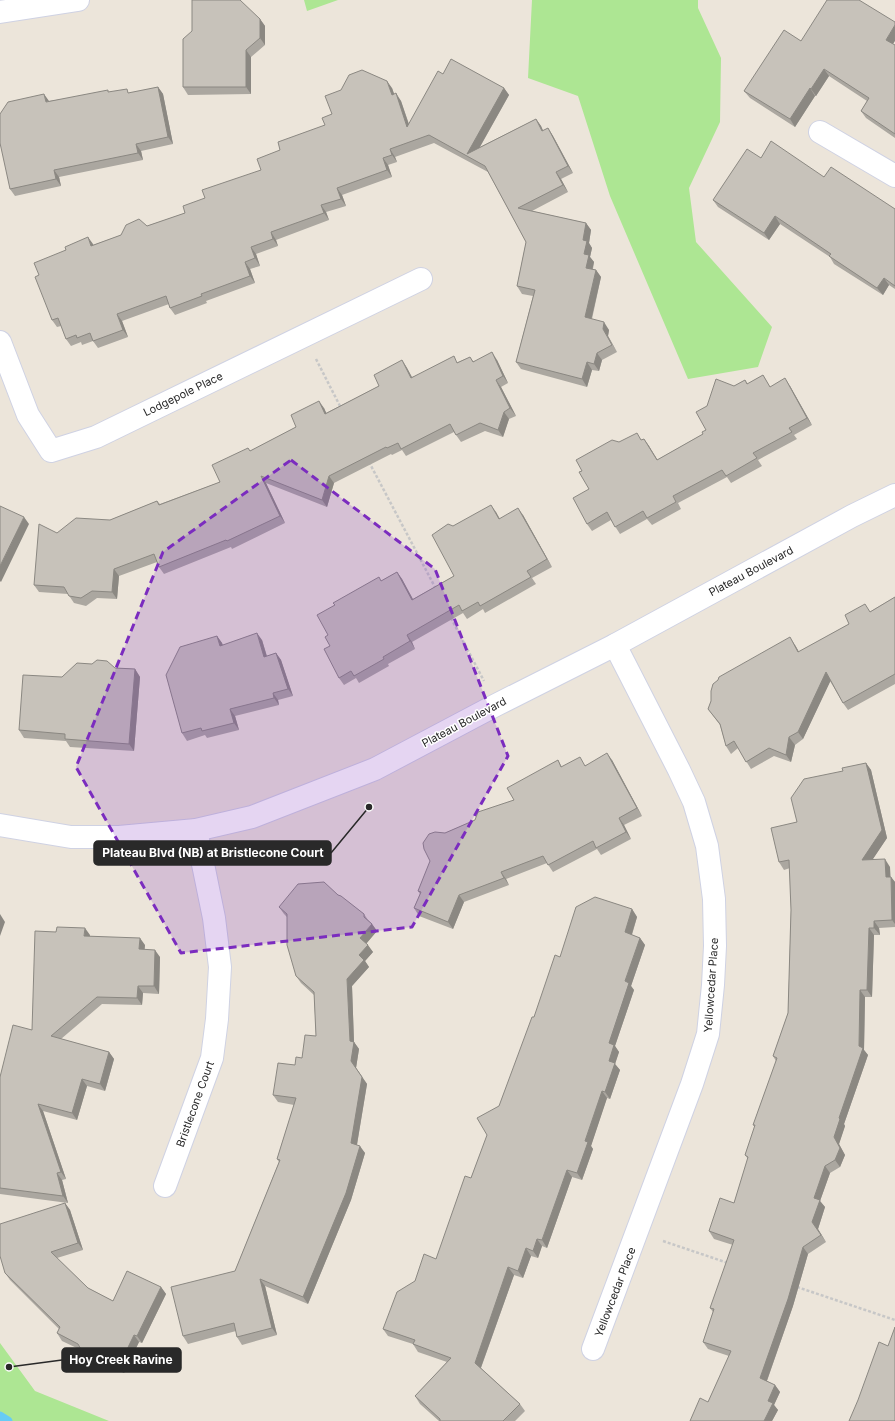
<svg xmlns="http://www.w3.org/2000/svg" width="895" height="1421" viewBox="0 0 895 1421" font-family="Inter,sans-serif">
<rect width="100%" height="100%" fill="#ece5da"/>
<!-- green -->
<path fill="#ade693" d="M304 0H338L307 11Z
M532 0H698V8L721 58 720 122 689 188 696 242 772 327 758 367 688 379 610 196 578 96 528 78Z
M0 1343 35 1391 109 1421H0Z"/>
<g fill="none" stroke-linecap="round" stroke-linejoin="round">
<!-- stream -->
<path stroke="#67cbf5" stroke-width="9" d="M0 1416 8 1421"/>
<defs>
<path id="minor" d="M0 12 78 0
M820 132 895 176
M0 342 28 415 51 451 96 437 421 279
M165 1186 212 1058 217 1019 220 967 214 918 196 830
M593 1349 692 1084 708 1034 713 985 715 946 714 899 707 846 694 802 679 770 615 645"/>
<path id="tertiary" d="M0 825 71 837H119L196 830 252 817 375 769 496 705 615 645 852 516 895 495"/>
</defs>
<!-- minor casing -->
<use href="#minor" stroke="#cfd2e3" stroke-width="24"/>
<!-- tertiary casing -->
<use href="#tertiary" stroke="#cfd2e3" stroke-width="24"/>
<!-- path -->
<path stroke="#c7c7c7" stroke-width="2.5" stroke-dasharray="3 2" stroke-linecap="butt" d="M316 359 341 408
M369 462 436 589
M451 618 484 681
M663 1241 728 1263
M797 1287 895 1320"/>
<!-- minor -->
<use href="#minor" stroke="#fff" stroke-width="22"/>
<!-- tertiary -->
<use href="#tertiary" stroke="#fff" stroke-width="22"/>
</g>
<!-- wall -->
<path fill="#aba7a0" d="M260 19 265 26V45L251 57V94L188 95 183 87 192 31Z
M801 41 893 44 895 45V138L866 118 861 111 867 101 829 76 816 96H815L795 127 750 98 744 91Z
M443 74 504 88 509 95 480 147 536 119 541 126 543 131 548 128 553 136 573 173 561 179 568 192 532 211 586 223 591 230 589 243 592 248 590 257 594 262 593 269 596 270 601 277 592 319 609 330 608 336 617 352 602 360 599 371 592 370 587 387 521 369 516 362 533 296 522 294 517 286 526 242 488 172 434 143 395 157 397 162 388 165 392 177 342 195 346 206 326 212 329 220 276 240 278 246 256 254 260 266 250 269 255 283 206 301 207 303 175 315 170 308 169 304 122 321 128 337 98 348 93 341 82 345 81 342 71 346 66 339 61 326 57 327 52 320 39 275 66 250 93 244V245L147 226 185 213 205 198 261 170 280 150 325 125 332 114 392 88 394 94 401 101 409 124Z
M158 87 163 94 173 144 141 151 143 160 59 177 61 186 15 196 10 189 49 101 110 92 130 93Z
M761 158 824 177 895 209V289L889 285 883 295 834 264 830 257 780 224 769 240 718 207 713 200Z
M470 357 473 361 497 360 508 383 501 387 516 416 509 419 503 437 485 431 461 442 454 432 406 456 402 450 392 455 391 454 334 483 327 507 266 483 285 523 232 549 231 547 164 574 159 567 157 562 119 576 117 599 97 598 86 606 74 603 68 594 39 592 34 585 57 533 110 520 157 501 160 504 220 482 248 448 250 451 296 427 324 408 326 413 379 386 402 360 407 368 412 377 458 362Z
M763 375 770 387 790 386 812 425 794 435 797 439 758 460 762 466 731 483 727 477 678 503 681 509 652 525 647 519 620 534 611 520 592 531 587 524 589 489 582 471 619 442 642 440 644 439 649 446 657 460 703 434 706 430 707 406 734 386 745 380 748 384Z
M496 512 499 519 523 515 552 567 532 578 536 584 485 613 483 609 467 619 463 613 412 642 415 649 388 664 389 666 359 683 356 678 344 685 339 678 330 646 328 635 381 581 397 572 402 579 413 599 454 576 453 526Z
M895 597V684L848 710 843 703 830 681 803 739 795 745 791 762 774 756 751 769 738 748 731 754 726 746 720 725 708 709 711 701 795 645 799 652 849 624Z
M217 636 222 643 223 645 262 640 267 656 276 653 281 660 293 696 278 700 279 705 235 716 239 730 207 738 205 735 187 741 182 733Z
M115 668 135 669 140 677 134 751 70 747 66 741 24 738 19 730 62 677Z
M558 760 562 767 586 765 612 760 642 816 624 825 631 839 601 855 597 849 553 872 547 863 506 879 509 885 464 902 453 929 419 916 414 908 420 894 418 891 445 833 475 820 514 800Z
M866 763 871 770 887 838 872 860 890 867V877H891L895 882V927L879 928 880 935H874L872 997H865L864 1050 868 1055 844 1124 845 1126 839 1144 845 1155 840 1167 830 1173 820 1201 825 1207 818 1229 826 1242 808 1254 793 1306 767 1381 775 1385 780 1392 774 1405 778 1410 772 1421H690L708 1402 729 1356 708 1349 703 1342 713 1312 710 1308 733 1245 714 1239 709 1231 734 1203 748 1159 745 1155 755 1127 753 1125 776 1061 773 1056 788 1013 791 910 790 868 784 870 779 862 797 822 843 771Z
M338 895 364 914 368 920 372 924 377 931 366 944 373 952 365 961 369 967 352 986 354 1042 359 1049 356 1068 367 1084 357 1145 365 1153 351 1200 308 1304 265 1286 277 1335 242 1345 237 1337 236 1331 188 1344 183 1336 235 1271 279 1162 277 1159 294 1105 278 1102 273 1095 295 1065 302 1058 316 1036 314 995 301 983 296 976 287 917 284 914 279 907Z
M632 909 637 917 632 935 640 938 645 945 631 986 634 990 615 1046 619 1052 615 1064 620 1070 610 1099 607 1098 591 1146 593 1149 582 1180 572 1177 547 1248 542 1246 538 1258 531 1256 523 1278 514 1275 481 1368 520 1404 525 1411 515 1421H439L420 1404 415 1396 447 1362 418 1352 413 1344 388 1336 383 1329 415 1281 436 1259 471 1178 534 1017 560 957Z
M90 935V936L145 945 144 950 160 957 159 994 143 993 142 1005 102 1004 61 1039 109 1052 114 1059 105 1091 87 1086 77 1120 43 1111 66 1179 62 1180 68 1203 0 1194V1077L32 1030Z
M65 1203 70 1210 83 1250 57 1258 88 1288 113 1301 161 1287 166 1294 142 1343 139 1342 124 1373 115 1369 99 1370 91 1365 81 1350 62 1341 57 1333 59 1329 10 1280 5 1273Z"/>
<!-- shaded-wall -->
<path fill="#8b8882" d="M260 19 265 26V45L260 38Z
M895 25V41L891 47 886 40Z
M246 50 251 57V94L246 87Z
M824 69 829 76 816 96 811 89Z
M387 81 392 88 397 102 392 95Z
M158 87 163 94 173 144 168 137Z
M504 88 509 95 473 159 467 154Z
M810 88 815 96 795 127 790 119Z
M396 93 401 101 412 134 407 127Z
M44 94 49 101 46 102Z
M536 119 541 126 547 139 542 131Z
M548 128 553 136 573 173 568 166Z
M136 144 141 151 143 160 138 153Z
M390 149 395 157 397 162 392 155Z
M383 158 388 165 392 177 387 170Z
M54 170 59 177 61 186 56 179Z
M556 172 561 179 568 192 563 185Z
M337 188 342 195 346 206 341 199Z
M321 205 326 212 329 220 324 213Z
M775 216 780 224 769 240 764 233Z
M586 223 591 230 589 243 592 248 590 257 594 262 591 275 586 268 583 240Z
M271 232 276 240 278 246 273 239Z
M88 237 93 244 96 253 91 246Z
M251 247 256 254 260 266 255 258Z
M245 262 250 269 255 283 250 276Z
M596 270 601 277 590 325 585 317Z
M884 278 889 285 883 295 877 288Z
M117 314 122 321 128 337 123 330Z
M604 322 609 330 608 336 617 352 603 329Z
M492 352 497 360 508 383 503 376Z
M597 353 602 360 599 371 594 364Z
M402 360 407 368 416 385 411 378Z
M587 362 592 370 587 387 582 379Z
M785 378 790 386 812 425 807 418Z
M496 380 501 387 516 416 510 408Z
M319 401 324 408 330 421 325 414Z
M504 412 509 419 503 437 498 430Z
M644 439 649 446 662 467 657 460Z
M261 476 266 483 285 523 280 516Z
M329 476 334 483 327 507 322 500Z
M491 505 496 512 504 526 499 519Z
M518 508 523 515 552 567 547 559Z
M24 517 29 524 1 582 0 581V566Z
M114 569 119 576 117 599 112 592Z
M397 572 402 579 417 607 412 600Z
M257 633 262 640 269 664 264 657Z
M407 635 412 642 415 649 410 641Z
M217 636 222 643 225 653 220 646Z
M790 637 795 645 803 659 798 652Z
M276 653 281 660 293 696 288 689Z
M135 669 140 677 134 751 129 744Z
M826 672 831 680 803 739 798 732Z
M273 693 278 700 279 705 274 698Z
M230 709 235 716 239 730 234 723Z
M789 737 795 745 791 762 786 755Z
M607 753 612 760 642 816 637 808Z
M866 763 871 770 887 838 867 868 862 860Z
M619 818 624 825 631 839 626 832Z
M885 859 890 867 891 884 886 877Z
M501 872 506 879 509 885 504 878Z
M891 877 895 882V924L892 920Z
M459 895 464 902 453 929 448 922Z
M632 909 637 917 630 940 625 932Z
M0 914 5 922 0 936Z
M874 921 879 928 880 935 874 928Z
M372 924 377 931 365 945 360 938Z
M85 928 90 935 89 943 84 936Z
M869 928 874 935 872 997 867 990Z
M140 938 145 945 144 957 139 949Z
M640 938 645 945 631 986 634 990 615 1046 619 1052 615 1064 620 1070 610 1099 605 1092 609 1061V1043L625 981Z
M368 945 373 952 365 961 369 967 352 986 354 1042 359 1049 356 1068 367 1084 356 1150 351 1143 350 1041 347 979 359 955Z
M155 950 160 957 159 994 154 986Z
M138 986 143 993 142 1005 137 998Z
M860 990 865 997 864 1050 868 1055 844 1124 845 1126 839 1144 845 1155 840 1167 835 1160 834 1137 839 1118 859 1046Z
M109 1052 114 1059 105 1091 100 1084Z
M82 1079 87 1086 77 1120 72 1113Z
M602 1091 607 1098 591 1146 593 1149 582 1180 577 1173 585 1141Z
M38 1104 43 1111 66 1179 61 1172Z
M360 1146 365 1153 351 1200 308 1304 303 1297Z
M825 1166 830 1173 820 1201 825 1207 818 1229 826 1242 812 1222 814 1198Z
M567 1170 572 1177 547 1248 542 1240Z
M57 1173 62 1180 68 1203 63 1196Z
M65 1203 70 1210 83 1250 78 1243Z
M537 1239 542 1246 538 1258 533 1251Z
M803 1247 808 1254 793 1306 765 1386 760 1378Z
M526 1248 531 1256 523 1278 518 1271Z
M508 1267 514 1275 480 1370 475 1363Z
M260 1279 265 1286 277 1335 272 1328Z
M161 1287 166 1294 142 1343 137 1336Z
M134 1335 139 1342 124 1373 119 1366Z
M775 1385 780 1392 774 1405 778 1410 772 1421H764L768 1401Z"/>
<!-- building -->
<path fill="#c7c2ba" stroke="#8b8882" d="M192 0H240L260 19V38L246 50V87H183V39L192 31Z
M827 0H859L895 22V25L886 40 895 45V134L861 111 869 98 824 69 811 89 810 88 790 119 744 91 784 30 801 41Z
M451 59 504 88 467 154 536 119 542 131 548 128 568 166 556 172 563 185 518 208 586 223 583 240 587 241 584 254 589 255 586 268 596 270 585 317 604 322 603 329 612 345 597 353 594 364 587 362 582 379 516 362 535 290 517 286 526 242 485 166 429 135 390 149 392 155 383 158 387 170 337 188 341 199 321 205 324 213 271 232 273 239 251 247 255 258 245 262 250 276 201 294 202 296 170 308 166 296 117 314 123 330 93 341 90 333 77 338 76 335 66 339 58 318 52 320 35 277 39 275 34 263 66 250 65 247 88 237 91 246 121 235 126 225 139 219 147 226 185 213 183 206 205 198 202 190 261 170 257 159 280 150 278 142 325 125 322 118 332 114 325 96 341 90 349 75 362 70 387 81 392 95 396 93 407 127 438 71 443 74Z
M158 87 168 137 136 144 138 153 54 170 56 179 10 189 0 143V114L8 102 44 94 46 102 108 90V92L127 89 128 93Z
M771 141 824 177 831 167 895 209V286L884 278 877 288 829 256 831 254 775 216 764 233 713 200 747 149 761 158Z
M492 352 503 376 496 380 510 408 504 412 498 430 480 423 456 435 450 424 401 449 398 443 387 448 386 447 329 476 322 500 261 476 280 516 227 541 226 540 159 567 154 554 114 569 112 592 92 591 81 598 69 596 64 587 34 585 39 524 57 533 76 518 110 520 157 501 159 505 220 482 212 465 248 448 250 451 296 427 291 415 319 401 325 414 379 386 374 375 402 360 411 378 454 356 457 363 470 357 473 362Z
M763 375 770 387 785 378 807 418 789 428 792 432 753 453 757 458 726 476 722 470 673 496 676 502 647 518 643 511 615 527 607 512 587 524 573 498 589 489 579 472 582 471 576 460 612 440 619 442 637 433 641 440 644 439 657 460 703 434 702 432 706 430 696 412 707 406 716 379 734 386 745 380 747 384Z
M491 505 499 519 518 508 547 559 527 571 531 577 480 606 478 602 462 611 459 605 407 635 410 641 383 657 384 659 354 676 351 671 339 678 324 649 330 646 325 637 328 635 317 615 335 605 333 603 379 577 381 581 397 572 412 600 454 576 432 535 448 524 453 526Z
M0 506 24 517 0 566Z
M895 597V674L843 703 826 672 798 732 789 737 786 755 769 748 746 762 734 741 726 746 720 724 708 709 711 701V691L713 684 718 680 719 677 790 637 798 652 849 624 845 615 865 604 870 612Z
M257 633 264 657 276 653 288 689 273 693 274 698 230 709 234 723 202 731 201 728 182 733 166 675 180 647 217 636 220 646Z
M97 660 107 661 115 668 135 669 129 744 65 739V734L19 730 23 675 62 677 77 663 92 664Z
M607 753 637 808 619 818 626 832 596 848 593 841 548 865 543 856 501 872 504 878 459 895 448 922 414 908 421 892 418 891 430 861 424 849 423 843 429 834 435 832 445 833 475 820 478 812 514 800 507 788 558 760 561 767 580 757 585 766Z
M866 763 882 830 862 860 885 859 886 877H891L892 920 874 921V928H869L867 990H860L859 1046 863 1048 839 1118 840 1119 834 1137 840 1148 835 1160 825 1166 814 1198 820 1200 812 1222 821 1235 803 1247 788 1299 760 1378 775 1385 768 1401 773 1403 764 1421H690L700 1398 708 1402 731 1351 703 1342 714 1309 710 1308 734 1240 709 1231 720 1198 734 1203 748 1157 745 1155 755 1125H753L777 1058 773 1056 788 1013 791 910 789 860 779 862 771 828 797 822 791 798 804 779 843 771 842 768Z
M324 882 338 895 341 896 364 914V917L372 924 360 938 368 945 359 955 364 960 347 979 350 1041 354 1042 351 1061 362 1077 351 1143 360 1146 346 1193 303 1297 260 1279 272 1328 237 1337 234 1323 183 1336 171 1287 235 1271 280 1160 277 1159 296 1098 273 1095 278 1063 295 1065 296 1057 302 1058 305 1035 316 1036 314 992 296 976 287 945V914L279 907 298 884Z
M595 897 632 909 625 932 640 938 625 981 629 983 609 1043 614 1045 609 1061 615 1063 605 1092 602 1091 585 1141 588 1142 577 1173 567 1170 542 1240 537 1239 533 1251 526 1248 518 1271 508 1267 475 1363 520 1404 503 1421H440V1419L415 1396 451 1358 413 1344 415 1340 383 1329 397 1292 415 1281 424 1254 436 1259 465 1176 471 1178 487 1135 477 1118 499 1106 532 1017H534L555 955 560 957 576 907Z
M57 927 85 928 84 936 140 938 139 949 155 950 154 986H138L137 998 97 997 51 1036 109 1052 100 1084 82 1079 72 1113 38 1104 61 1172 57 1173 63 1196 0 1188V1077L13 1025 32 1030 35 931 56 932Z
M65 1203 78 1243 51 1252 88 1288 113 1301 127 1271 161 1287 137 1336 134 1335 119 1366 110 1362H94L86 1358 78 1344 57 1333 60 1327 5 1273 0 1256V1224Z
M895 1327V1421H849L858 1400 879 1342 888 1346Z"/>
<!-- marked area -->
<path fill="#7b2cbf" fill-opacity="0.2" stroke="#7b2cbf" stroke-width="3" stroke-dasharray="8 5" stroke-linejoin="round" d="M291 460 435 569 508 756 412 927 181 953 76 767 163 552Z"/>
<g text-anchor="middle" stroke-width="3" stroke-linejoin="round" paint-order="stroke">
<!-- street labels -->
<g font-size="11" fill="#292929" stroke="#fff">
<text transform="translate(183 394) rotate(-26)" y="4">Lodgepole Place</text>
<text transform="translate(751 571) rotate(-28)" y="4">Plateau Boulevard</text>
<text transform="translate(464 722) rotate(-28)" y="4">Plateau Boulevard</text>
<text transform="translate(711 985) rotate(-86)" y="4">Yellowcedar Place</text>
<text transform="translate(195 1104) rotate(-70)" y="4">Bristlecone Court</text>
<text transform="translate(615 1292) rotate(-69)" y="4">Yellowcedar Place</text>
</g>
</g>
<!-- callouts -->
<path fill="none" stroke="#292929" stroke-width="1.5" d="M369 807L331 853M9 1367L62 1360"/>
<g fill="#292929" stroke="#fff" stroke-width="1.5">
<circle cx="369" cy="807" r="4"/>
<circle cx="9" cy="1367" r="4"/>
</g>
<g fill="#292929" stroke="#292929" stroke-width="1.5">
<rect x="94" y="841" width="237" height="24" rx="4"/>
<rect x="62" y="1348" width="119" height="24" rx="4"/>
</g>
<g font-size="12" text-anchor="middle" font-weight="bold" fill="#fff">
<text x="213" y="857">Plateau Blvd (NB) at Bristlecone Court</text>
<text x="121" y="1364">Hoy Creek Ravine</text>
</g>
</svg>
